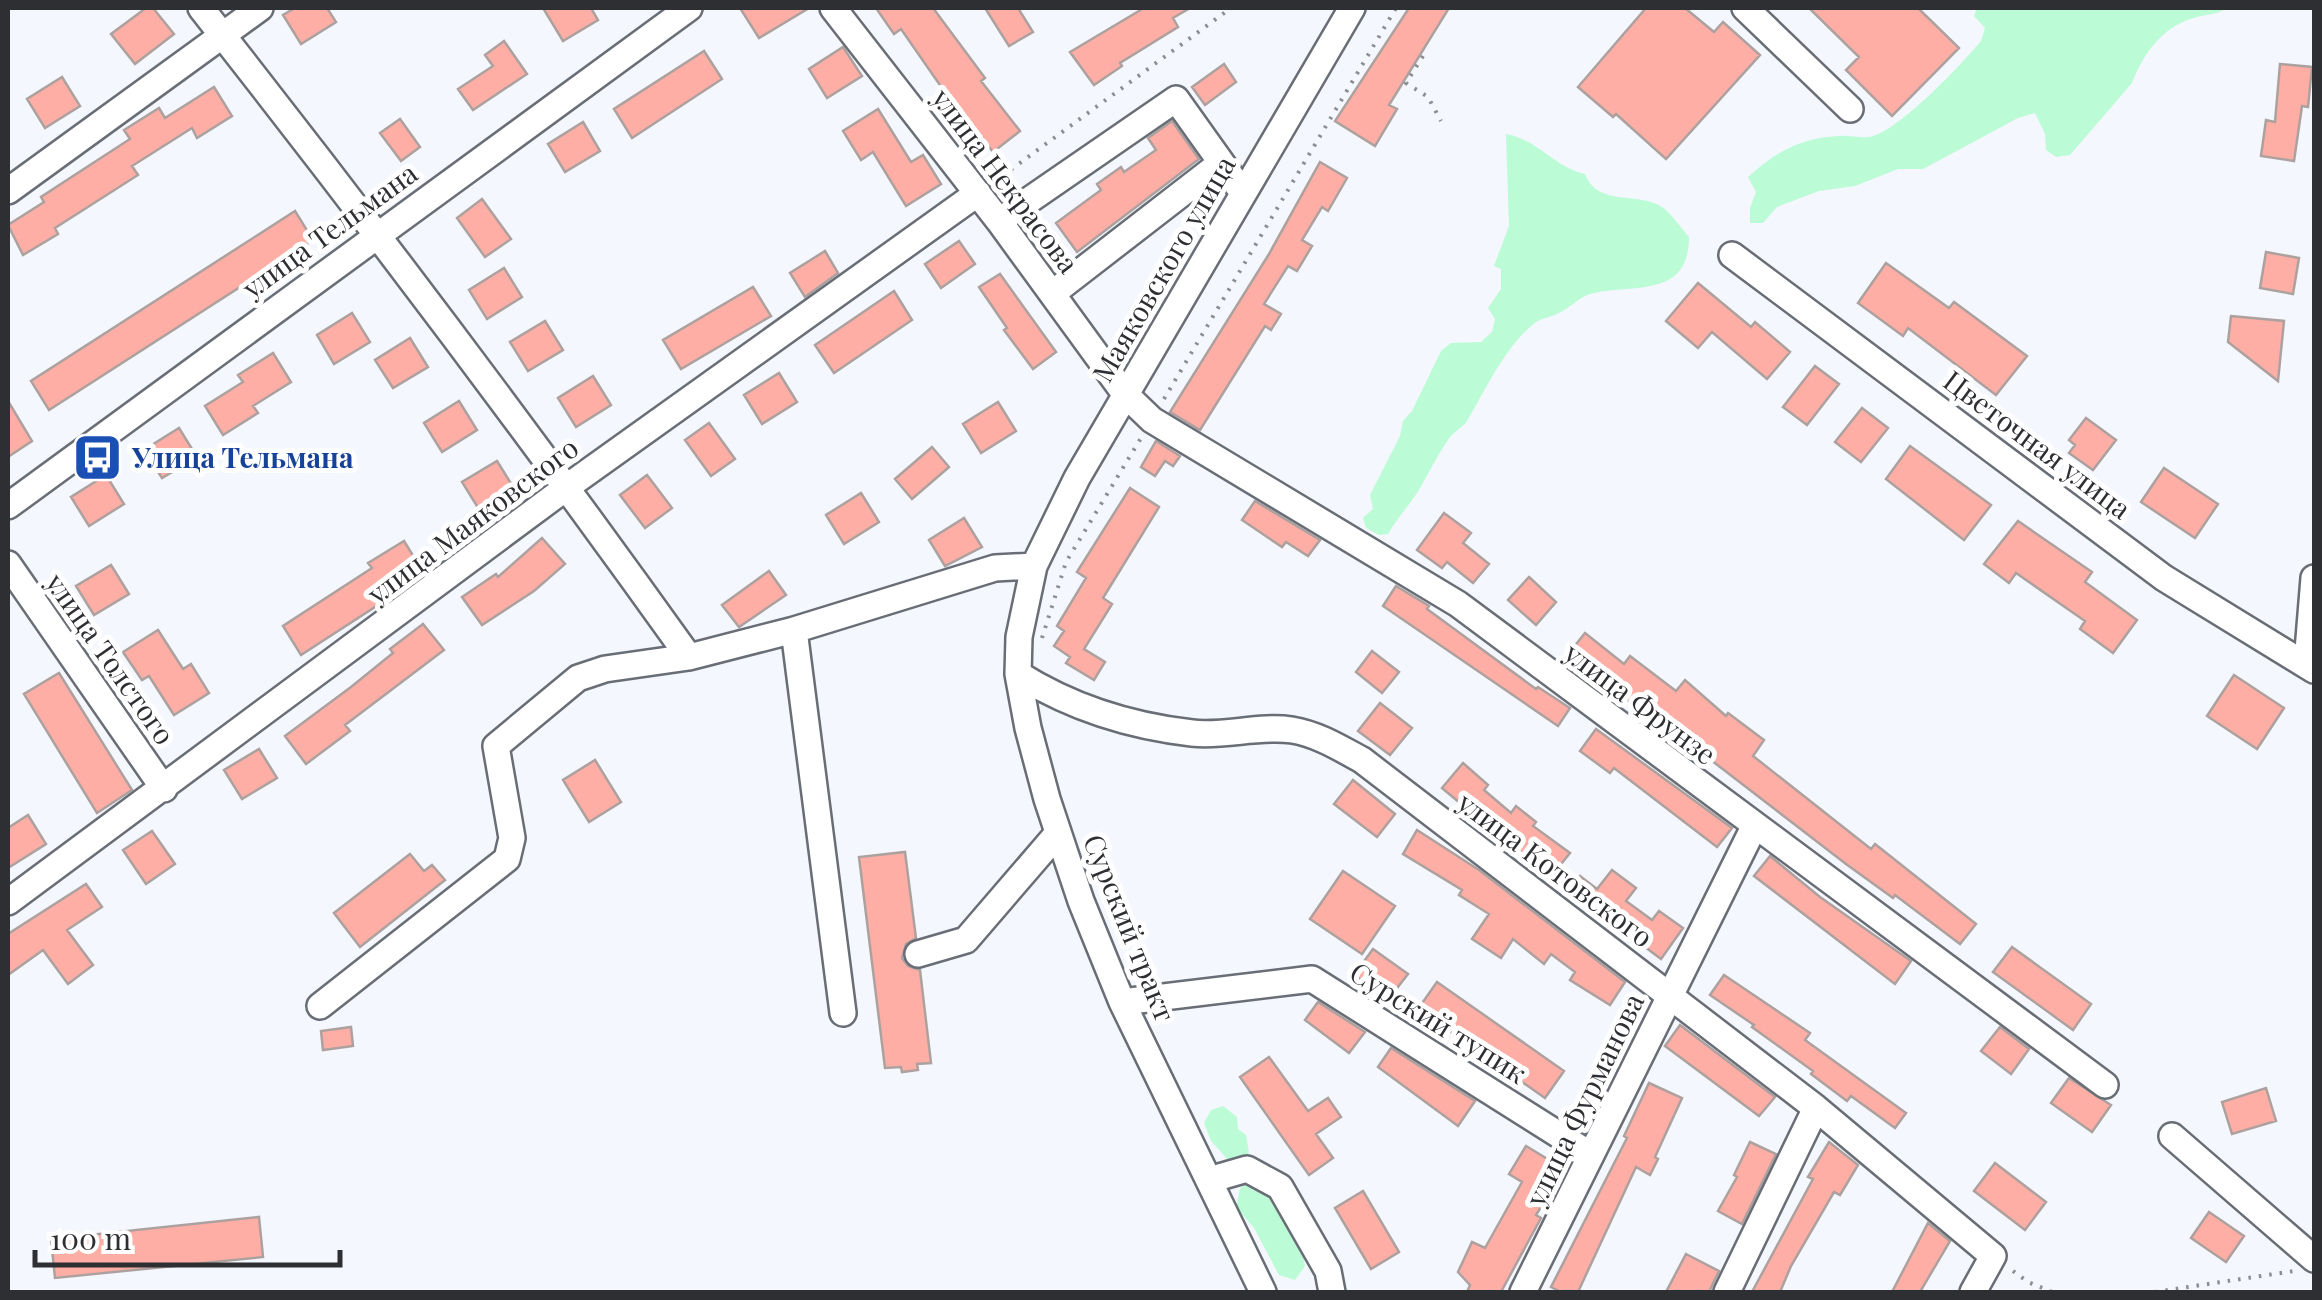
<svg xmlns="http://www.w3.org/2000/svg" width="2322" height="1300" viewBox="0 0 2322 1300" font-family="'Playfair Display',serif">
<rect width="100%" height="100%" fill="#f4f7fd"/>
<!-- green -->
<path fill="#bbfbd5" d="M1977 8H2227C2218 14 2208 14 2197 17 2164 25 2144 52 2132 83L2070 155 2056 157 2046 150 2045 134 2035 113 2018 118 1923 169H1898L1855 186 1819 191 1777 207 1763 223H1750V208L1756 192 1748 177C1776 152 1800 138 1838 136 1848 135 1859 138 1869 137 1897 133 1962 64 1981 41L1985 28 1974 16Z
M1506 134C1537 139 1555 168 1585 174 1598 207 1636 191 1662 207 1672 214 1681 228 1689 237 1689 300 1631 283 1590 294 1578 298 1569 309 1557 314 1551 317 1542 318 1536 322 1505 346 1486 389 1467 421 1462 428 1455 431 1450 437 1440 451 1431 468 1423 483 1413 502 1398 516 1388 534L1379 535 1366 528 1363 518 1373 509 1370 495 1400 436 1403 421 1412 411 1441 351 1451 343 1481 342 1492 332 1495 319 1488 308 1501 289V269L1494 266 1509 226Z
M1223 1106 1237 1117 1238 1129 1246 1135 1249 1153 1231 1163 1211 1141 1204 1123 1211 1110Z
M1248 1180C1290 1204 1298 1218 1305 1266L1295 1280 1279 1275 1254 1228 1236 1207 1240 1189Z"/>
<!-- building -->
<path fill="#ffaea5" stroke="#ada19f" stroke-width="2.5" d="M146 8H153L174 34 135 64 111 34Z
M295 8H327L336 22 301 44 283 15Z
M543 8H591L598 20 563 41Z
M740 8H809L759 38Z
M876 8H933L985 78 981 81 1020 131 993 152 953 100 951 101 901 29 894 34Z
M985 8H1018L1033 32 1009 46Z
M1144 8H1190L1173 18 1178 27 1120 63 1122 66 1094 85 1070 52Z
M1409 8H1449L1389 105 1397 109 1375 146 1335 121Z
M1646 8H1685L1714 32 1723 22 1760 55 1666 159 1616 114 1613 117 1578 87Z
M1809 8H1918L1959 48 1892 116 1846 70 1859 57Z
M504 41 527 74 473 110 458 89 493 66 485 55Z
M843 47 862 76 827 98 809 69Z
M704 51 722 79 632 138 614 109Z
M1224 64 1236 82 1205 105 1192 87Z
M2280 64 2312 67 2308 107 2302 106 2294 161 2261 156 2266 120 2275 122Z
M62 77 80 106 45 128 27 99Z
M214 87 232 116 197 138 192 128 132 166 138 175 55 228 58 234 23 255 8 225 44 202 41 197 130 139 124 130 159 108 165 118Z
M878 109 911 162 923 155 941 184 906 206 873 152 861 160 843 131Z
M400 119 420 147 401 161 380 133Z
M1172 121 1199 159 1077 252 1056 223 1101 190 1097 184 1121 167 1124 172 1156 150 1148 138Z
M583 122 600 151 565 172 548 144Z
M1320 162 1347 178 1328 211 1322 207 1302 240 1312 246 1297 271 1288 266 1264 304 1281 314 1271 330 1265 326 1200 430 1170 412 1269 254Z
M482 199 511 239 485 257 457 218Z
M295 211 313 240 49 410 31 381Z
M959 241 975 264 941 288 925 264Z
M825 251 838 273 805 297 790 273Z
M2266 252 2299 258 2293 294 2260 288Z
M1886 263 1949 308 1954 302 2027 356 1996 395 1908 328 1903 336 1858 303Z
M504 268 522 297 487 319 469 290Z
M1000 274 1056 352 1033 369 1004 330 1007 328 979 287Z
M1698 283 1751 327 1755 322 1790 352 1767 379 1712 332 1698 348 1666 321Z
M753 287 771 316 681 369 663 340Z
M894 291 912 320 834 373 815 345Z
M352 313 370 342 334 364 317 335Z
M2231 316 2284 321 2278 381 2228 342Z
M545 321 563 350 528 371 510 342Z
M410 338 428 367 393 388 375 360Z
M273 353 291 382 253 406 258 413 223 435 205 406 243 382 238 375Z
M1815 366 1839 384 1807 425 1783 407Z
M779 373 797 402 762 424 744 395Z
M593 376 611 405 576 427 558 398Z
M8 401 32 441 8 457Z
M459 401 477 430 442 452 424 423Z
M998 402 1016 431 981 453 963 424Z
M1862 408 1888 428 1861 462 1835 442Z
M2086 418 2116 440 2093 470 2069 453 2075 445 2069 440Z
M709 423 735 459 711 476 685 440Z
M179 428 197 457 162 478 144 450Z
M1156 441 1180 456 1173 466 1165 461 1155 476 1141 467Z
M1910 446 1991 505 1964 540 1886 479Z
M932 447 949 467 912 499 895 479Z
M497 461 515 490 480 511 462 482Z
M2164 468 2218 504 2195 538 2141 502Z
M106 475 124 504 89 526 71 497Z
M647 475 672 508 645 528 620 495Z
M1130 488 1159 507 1103 598 1112 604 1084 649 1105 662 1094 680 1066 663 1070 657 1054 646 1064 631 1057 626 1086 578 1077 572Z
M861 493 879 522 844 544 826 515Z
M1255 501 1320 540 1308 556 1286 542 1282 547 1242 520Z
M1444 513 1471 533 1463 543 1489 564 1473 583 1447 562 1442 568 1417 550Z
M964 518 982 547 945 566 929 540Z
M2018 521 2092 572 2085 582 2137 620 2113 653 2080 629 2085 621 2016 573 2009 583 1984 564Z
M542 538 565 564 534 591 482 625 462 597 496 574 498 577Z
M404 541 422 570 378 598 381 603 301 655 283 626 372 568 368 563Z
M111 565 129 594 94 615 76 586Z
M769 571 786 595 739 627 722 605Z
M1529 577 1556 602 1536 625 1508 600Z
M1396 586 1429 606 1427 609 1536 689 1538 687 1570 708 1558 726 1383 606Z
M423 624 444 650 345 725 350 731 306 764 285 736 351 687 393 653 390 649Z
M158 630 183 669 191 664 209 693 174 715 149 676 142 680 123 652Z
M1585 633 1624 664 1630 656 1676 691 1685 680 1726 716 1728 713 1764 740 1753 756 1871 849 1875 844 1976 924 1960 944 1895 895 1893 898 1846 864 1646 710 1644 713 1608 686 1569 653Z
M1372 651 1399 672 1382 693 1356 672Z
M59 673 132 790 97 813 24 694Z
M2234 675 2284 708 2257 749 2207 716Z
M1380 703 1412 728 1390 755 1358 731Z
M1596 729 1732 828 1717 847 1614 768 1610 773 1580 751Z
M259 749 277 778 242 799 224 770Z
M595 760 621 802 589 822 563 780Z
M1463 763 1488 785 1484 790 1511 813 1516 806 1536 822 1533 826 1570 853 1553 874 1514 848 1442 788Z
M1353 780 1395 814 1377 837 1334 804Z
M28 815 46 844 8 868V828Z
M1417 830 1479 870 1625 982 1610 1005 1570 980 1575 972 1551 954 1544 964 1513 939 1501 958 1472 939 1489 914 1459 895 1462 890 1403 854Z
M152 831 175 864 146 884 123 850Z
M905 852 916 938 906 944 902 958 908 966 920 970 931 1063 917 1064 918 1070 902 1072 901 1067 885 1068 859 857Z
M410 854 424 871 432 865 445 880 360 947 334 913Z
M1770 856 1820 897 1911 961 1895 984 1754 876Z
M1612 870 1636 888 1626 901 1652 920 1659 911 1683 928 1661 959 1569 890 1580 876 1597 889Z
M1343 871 1395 906 1362 954 1310 919Z
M86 884 102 907 67 930 93 965 68 984 43 950 8 975V934Z
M2012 947 2091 1004 2073 1030 1993 972Z
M1373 949 1408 974 1394 992 1389 989 1383 997 1354 975Z
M1724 975 1810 1033 1805 1040 1906 1113 1895 1128 1851 1096 1847 1101 1811 1074 1813 1071 1752 1027 1754 1025 1710 995Z
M1437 982 1564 1071 1545 1098 1418 1009Z
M1318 1002 1365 1032 1349 1053 1305 1020Z
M1680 1025 1775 1097 1759 1116 1665 1046Z
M351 1027 353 1046 323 1050 321 1031Z
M2000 1027 2029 1049 2011 1074 1981 1051Z
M1391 1048 1475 1101 1458 1126 1378 1067Z
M1269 1057 1308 1111 1328 1098 1341 1117 1316 1134 1333 1158 1309 1175 1240 1077Z
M2069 1078 2111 1105 2092 1132 2051 1103Z
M1649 1083 1682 1098 1655 1157 1658 1159 1650 1175 1636 1167 1578 1292H1561L1551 1287 1627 1138 1624 1136Z
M2266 1088 2276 1121 2232 1134 2222 1102Z
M1750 1142 1776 1154 1742 1224 1718 1211 1737 1177 1734 1175Z
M1829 1142 1858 1165 1840 1195 1834 1192 1791 1266 1780 1292H1752L1813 1179 1808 1177Z
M1526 1146 1564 1169 1536 1215 1541 1218 1501 1292H1467L1470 1285 1458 1272 1472 1242 1485 1248 1522 1182 1509 1174Z
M1995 1163 2046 1202 2025 1230 1974 1191Z
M1363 1191 1399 1252 1371 1269 1335 1208Z
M2209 1212 2244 1236 2226 1262 2191 1238Z
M259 1217 263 1257 55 1278 51 1239Z
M1928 1223 1950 1241 1920 1292H1892Z
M1686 1254 1719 1271 1709 1292H1666Z"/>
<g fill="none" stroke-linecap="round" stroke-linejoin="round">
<defs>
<path id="minor" d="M201 8C368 220 531 436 689 657
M833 8 999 221 1125 394 1152 420 1458 604 2105 1085
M1745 8 1850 109
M8 191 260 8
M999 221 1176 99 1243 193
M1732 255 2164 578 2314 670
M1053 293 1221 163
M8 506 689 8
M8 564 164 789
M794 630 843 1013
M2307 663 2314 578
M1018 674C1070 707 1131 726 1192 733 1224 737 1259 725 1292 730 1317 734 1340 748 1362 760L1816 1108 1993 1256 1973 1292
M8 902 567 487 978 193
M918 954 966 940 1058 833
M1122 1002 1312 979 1591 1155
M320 1006 507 859 512 838 496 746 578 678 605 669 689 657 794 630 995 568 1034 566
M2172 1136 2314 1259
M1209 1180 1247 1169 1280 1187 1328 1271 1332 1292
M1263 1292 1122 1002 1081 901 1047 799 1028 728 1018 674 1019 637 1034 566 1077 478 1352 8
M1523 1292 1754 827
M1727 1292 1816 1108"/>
</defs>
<!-- minor casing -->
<use href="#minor" stroke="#696e76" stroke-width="30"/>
<!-- path -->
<path stroke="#8a8d91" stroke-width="4" stroke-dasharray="2.5 8" stroke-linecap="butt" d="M1423 56 1406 83 1428 97 1441 121
M994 182 1231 8
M1164 399 1396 8
M1042 638 1066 562 1141 438
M2013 1271 2028 1282 2052 1292
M2155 1292 2294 1271"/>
<!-- minor -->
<use href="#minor" stroke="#fff" stroke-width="25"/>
</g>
<!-- icons -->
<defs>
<symbol id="bus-square" viewBox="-11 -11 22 22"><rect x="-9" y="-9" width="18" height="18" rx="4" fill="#1a4fb4" stroke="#fff"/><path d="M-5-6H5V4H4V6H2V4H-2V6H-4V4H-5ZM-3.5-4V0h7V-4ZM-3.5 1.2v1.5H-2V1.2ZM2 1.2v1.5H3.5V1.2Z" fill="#fff"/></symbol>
</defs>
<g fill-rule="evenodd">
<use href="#bus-square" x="70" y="430" width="55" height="55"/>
</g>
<g text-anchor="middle" stroke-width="10" stroke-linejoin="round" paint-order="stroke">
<!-- street labels -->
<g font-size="28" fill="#2d2f32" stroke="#fff">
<text transform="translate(1005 181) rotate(53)" y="10">улица Некрасова</text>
<text transform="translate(330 231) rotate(-36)" y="10">улица Тельмана</text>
<text transform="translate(1164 269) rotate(-60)" y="10">Маяковского улица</text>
<text transform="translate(2037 445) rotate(37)" y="10">Цветочная улица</text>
<text transform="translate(473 521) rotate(-37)" y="10">улица Маяковского</text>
<text transform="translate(110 659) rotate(55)" y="10">улица Толстого</text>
<text transform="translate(1640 704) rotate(37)" y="10">улица Фрунзе</text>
<text transform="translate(1555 870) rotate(37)" y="10">улица Котовского</text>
<text transform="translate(1129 928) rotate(68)" y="10">Сурский тракт</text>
<text transform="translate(1438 1023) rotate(32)" y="10">Сурский тупик</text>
<text transform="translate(1585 1100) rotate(-64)" y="10">улица Фурманова</text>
</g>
<!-- transit labels -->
<g font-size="28" font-weight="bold" fill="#164399" stroke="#fff" text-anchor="start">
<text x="132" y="468">Улица Тельмана</text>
</g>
</g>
<!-- border -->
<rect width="2322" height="1300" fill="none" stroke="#2d2f32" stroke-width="20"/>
<!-- scale -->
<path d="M35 1250v15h305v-15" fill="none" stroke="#2d2f32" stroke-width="5"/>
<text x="50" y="1250" font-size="30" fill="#2d2f32" stroke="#ffffff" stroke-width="8" paint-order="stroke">100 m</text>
</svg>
